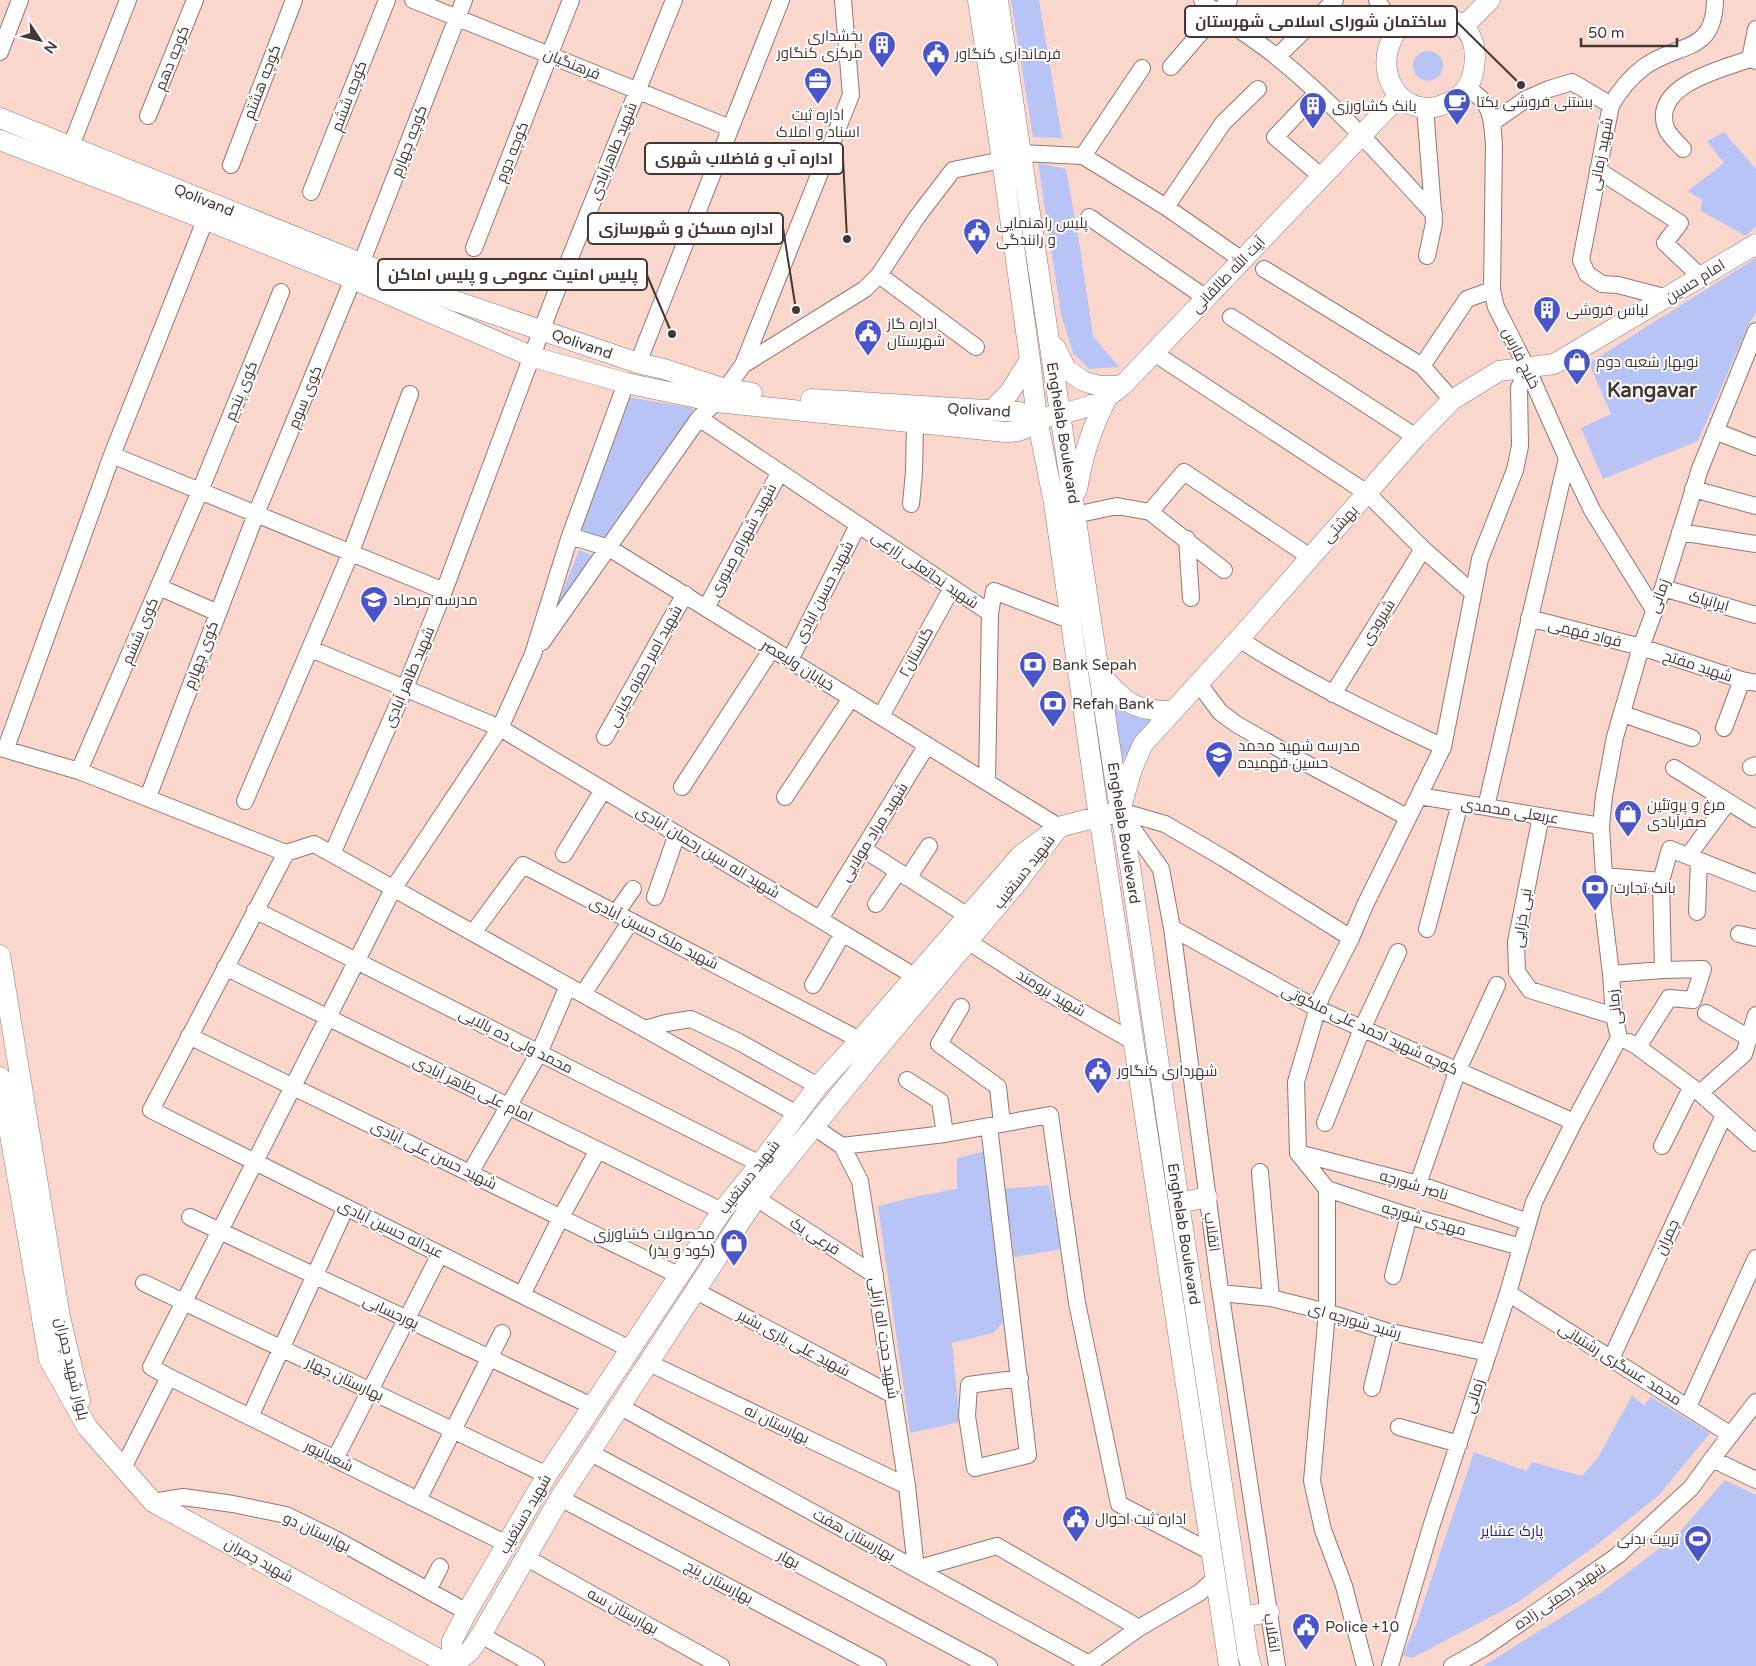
<svg xmlns="http://www.w3.org/2000/svg" width="1756" height="1666" viewBox="0 0 1756 1666" font-family="'Varela Round',Cairo,sans-serif">
<rect width="100%" height="100%" fill="#fad7cd"/>
<!-- green -->
<path fill="#b8c4f6" d="M1011 0H1039L1062 138 1033 137Z
M1413 66a15 15 0 1 1 30 0a15 15 0 1 1-30 0Z
M1724 132 1756 169V226L1746 236 1701 211 1702 200 1688 191 1724 163 1707 141Z
M1038 163 1066 169 1080 247 1093 336 1119 367 1089 369 1073 353 1061 314Z
M1756 258V312L1749 324 1698 441 1603 479 1581 428 1611 414 1589 363Z
M626 397 694 408 680 436 607 541 576 532Z
M579 550 594 556 550 623Z
M1109 694 1155 718 1120 764Z
M986 1151 994 1226 1003 1323 993 1333 952 1343 960 1422 910 1433 878 1206 919 1196 957 1189V1158Z
M1049 1185 1061 1249 1014 1257 1004 1189Z
M1632 1396 1644 1405 1651 1397 1710 1433 1659 1495 1599 1543 1517 1603 1412 1658 1403 1655 1417 1622 1474 1452 1526 1471 1532 1462 1582 1476 1597 1459Z
M1725 1480 1756 1495V1666H1483L1602 1592 1677 1535Z"/>
<g fill="none" stroke-linecap="round" stroke-linejoin="round">
<defs>
<path id="minor" d="M413 0 730 128
M1202 0C1225 23 1253 37 1278 58 1335 104 1384 159 1434 214
M1377 0 1396 30
M0 52 20 0
M1277 57 1335 0
M1750 59 1756 29
M1171 67 1229 0
M1468 89C1492 102 1492 119 1494 144L1492 290 1496 307 1527 368 1567 458 1592 510 1654 610
M1317 93 1275 137 1322 177
M1425 108 1434 223 1427 256
M148 116 195 0
M1492 123 1526 99 1549 89 1572 82 1611 105
M1683 149C1678 143 1669 136 1666 128 1651 85 1722 69 1750 59L1756 61
M1021 153 1083 156 1166 207 1242 260
M67 156 128 0
M1083 156 1142 68
M231 165 294 0
M1598 170 1680 223 1665 243 1701 277
M311 192 387 0
M1166 207 1223 123 1258 89
M1089 217 1206 298
M474 248 571 0
M361 264 464 0
M1264 269 1422 366 1452 400
M879 275 976 347
M1668 298 1618 285 1602 284 1587 274 1581 260 1611 105C1620 90 1629 78 1644 67 1678 42 1714 55 1715 0
M1231 317 1416 437
M1154 353 1367 493 1423 549 1473 593
M638 363 781 0
M743 365 851 95 843 0
M1422 366 1467 299 1492 290
M699 418 990 613
M1715 431 1756 447
M112 455 444 591
M1693 489 1756 506
M911 504 914 472 915 423
M1150 512 1184 472 1310 557
M1075 515 1117 506 1150 512 1224 570
M1680 532 1756 544
M570 536 609 548 1059 827
M1187 539 1191 598
M159 587 218 613
M1663 588 1756 615
M706 608 780 472
M1529 618 1641 647 1742 680 1756 683
M1239 639C1305 682 1372 713 1443 747
M542 642 699 418 716 402 743 365 865 289 879 275 917 217 953 170 1002 160
M311 649 500 728 916 977
M790 660 858 525
M1199 684 1220 712 1236 724 1294 757 1407 817
M1333 694 1423 549
M1623 714 1692 738
M881 716 952 588
M1724 728 1742 680
M605 737 685 594
M0 748 79 771 286 853 314 844 797 1114
M6 748 112 455 210 208
M1751 767 1756 765
M1674 768 1756 819
M79 771 200 491 281 292
M987 782 990 613 994 591 1072 621
M682 787 772 649
M1419 796 1601 826
M148 797 256 514 353 279
M785 797 851 698
M245 801 351 552 410 394
M1486 807 1567 458
M1120 811 1165 824 1225 859 1351 938
M1122 814 1161 869 1172 928 1219 1283 1277 1666
M1541 816 1516 942 1517 972 1530 990 1614 1016
M863 849 968 916
M286 853 151 1110 630 1349
M332 854 405 688 444 591 551 305 674 0
M564 854 603 790
M1688 856 1728 802
M1604 876 1661 881 1670 849 1756 883
M908 878 929 846
M1661 881 1663 970
M655 897 677 834
M876 904 898 872
M255 910 770 1169
M1697 912 1699 861
M616 913 633 889
M820 919 927 745
M1172 928 1316 1008 1574 1122
M1427 929 1460 803
M473 933 523 865 860 1040
M1739 934 1756 938
M969 942 1045 991 1134 1042
M225 967 722 1211
M1611 974 1663 970 1703 969 1693 1000 1669 998 1638 1047
M813 985 843 933
M583 994 631 921
M961 1007 939 1044 998 1087 1002 1124
M1706 1013 1749 1038
M645 1029 666 1023 691 1019 739 1042 818 1086
M189 1036 678 1275
M1629 1042 1638 1047 1700 1093 1756 1143
M907 1080 940 1101 945 1134
M1700 1093 1744 1054 1756 1015
M1325 1123 1362 1029 1398 952
M989 1126 1028 1455 975 1468 967 1416 969 1385 1020 1378
M814 1127 842 1146 860 1181 907 1486 916 1569 997 1546 1139 1628
M842 1146 945 1134 1050 1115 1077 1303 1119 1504 1213 1553
M1662 1146 1691 1088
M1298 1153 1418 1184 1528 1222
M1260 1172 1271 1298
M470 1173 539 1053 568 986
M1418 1184 1457 1072 1497 985
M1327 1189 1409 1216 1521 1247
M756 1198 875 1275
M190 1217 592 1406
M1393 1276 1409 1216
M144 1283 547 1475
M694 1290 893 1395
M1221 1293 1271 1298 1327 1312 1386 1331 1488 1353
M1508 1293 1731 1435
M522 1295 561 1217 598 1150
M1611 1359 1724 1115
M647 1362 907 1486
M1372 1388 1386 1331
M619 1406 1089 1664
M1688 1407 1756 1258
M250 1417 346 1207
M1399 1427 1459 1444
M589 1452 989 1666
M335 1459 440 1254
M1712 1459 1756 1480
M123 1468 169 1377
M560 1498 878 1666
M418 1500 502 1333
M153 1502 183 1497 233 1504 286 1515 335 1539 467 1612
M507 1544 169 1377 151 1367 393 889 500 728 533 654 570 536 626 383
M525 1557 721 1666
M428 1590 440 1567
M481 1635 536 1666
M1086 1666 1139 1628 1199 1593 1216 1578
M1365 1666 1344 1586 1323 1530 1312 1481 1327 1312V1189L1298 1153 1296 1082 1321 997 1351 938 1365 905 1443 747 1480 559 1515 470 1520 446 1519 388 1527 368
M1390 1666 1431 1527 1508 1293 1534 1202 1574 1122 1619 1038 1614 1016 1611 974 1602 899 1604 876 1601 826 1604 796 1615 737 1641 647 1663 588 1700 469 1756 331
M1452 1666 1484 1648 1617 1556 1691 1488 1712 1459 1756 1402"/>
<path id="major" d="M978 0 1002 160 1030 360 1037 419 1054 503 1095 790 1229 1666
M998 0 1115 780 1130 866 1179 1203 1248 1655 1251 1666
M1421 16C1428 17 1436 17 1444 18 1474 22 1479 51 1472 77 1468 90 1460 97 1447 103 1405 123 1373 77 1392 39 1394 35 1395 32 1398 29 1404 23 1413 20 1421 16Z
M1464 26 1490 0
M0 118 455 301 638 363 664 369 725 389 752 393
M0 140 204 219 353 279 533 357 626 383 716 402 1005 432C1021 432 1025 430 1037 419
M1055 347 1066 369 1083 381 1099 386H1122
M811 399 1019 412 1037 419
M991 411 1009 393 1030 360
M1047 417C1079 410 1096 407 1122 386L1399 96
M1077 490C1082 458 1092 427 1107 398
M1100 674C1126 703 1133 711 1173 711
M1059 827 1120 811 1132 769 1143 744 1239 639 1416 437 1452 400 1499 371 1554 364 1756 244
M0 955 60 1317 80 1401
M0 1077 49 1359 87 1427 153 1502 451 1666
M1179 1203 1207 1197
M1243 1617 1269 1612
M452 1666V1641L467 1612 547 1475 722 1211 760 1164 818 1086 860 1040 1021 855 1059 827 1020 879 869 1059 756 1198 560 1498 481 1635 470 1651 452 1666"/>
</defs>
<!-- minor casing -->
<use href="#minor" stroke="#95766d" stroke-width="18"/>
<!-- major casing -->
<use href="#major" stroke="#95766d" stroke-width="21"/>
<!-- minor -->
<use href="#minor" stroke="#fff" stroke-width="16"/>
<!-- major -->
<use href="#major" stroke="#fff" stroke-width="20"/>
</g>
<!-- icons -->
<defs>
<symbol id="building-pin" viewBox="-11 -11 22 30"><path d="M0 17L-7.5 6A9.5 9.5 0 1 1 7.5 6Z" fill="#4a55ca" stroke="#fff"/><path d="M-4-6H4V6H1V3H-1V6H-4ZM-2.5-4.3h1.7v1.8h-1.7ZM.8-4.3h1.7v1.8H.8ZM-2.5-1h1.7V.8h-1.7ZM.8-1h1.7V.8H.8Z" fill="#fff"/></symbol>
<symbol id="civic-pin" viewBox="-11 -11 22 30"><path d="M0 17L-7.5 6A9.5 9.5 0 1 1 7.5 6Z" fill="#4a55ca" stroke="#fff"/><path d="M-.6-6.5H3V-4.5H.6V-3L4-1V1h2V6H-6V1h2V-1L-.6-3ZM-1.2 2.5V6h2.4V2.5Z" fill="#fff"/></symbol>
<symbol id="office-pin" viewBox="-11 -11 22 30"><path d="M0 17L-7.5 6A9.5 9.5 0 1 1 7.5 6Z" fill="#4a55ca" stroke="#fff"/><path d="M-6-3h4V-5.5h4V-3h4V5H-6ZM-1-4.5V-3h2v-1.5ZM-6 0V1H6V0Z" fill="#fff"/></symbol>
<symbol id="cafe-pin" viewBox="-11 -11 22 30"><path d="M0 17L-7.5 6A9.5 9.5 0 1 1 7.5 6Z" fill="#4a55ca" stroke="#fff"/><path d="M-5.5-4.5H6V0H3Q3 3.5 0 3.5H-2.5Q-5.5 3.5-5.5 0ZM3-3.2v2h1.7v-2ZM-6 4.5H4V6H-6Z" fill="#fff"/></symbol>
<symbol id="shop-pin" viewBox="-11 -11 22 30"><path d="M0 17L-7.5 6A9.5 9.5 0 1 1 7.5 6Z" fill="#4a55ca" stroke="#fff"/><path d="M-5-2.5h2.3a2.7 3.5 0 0 1 5.4 0H5L5.5 6h-11ZM-1.5-2.5h3a1.5 2.3 0 0 0-3 0Z" fill="#fff"/></symbol>
<symbol id="school-pin" viewBox="-11 -11 22 30"><path d="M0 17L-7.5 6A9.5 9.5 0 1 1 7.5 6Z" fill="#4a55ca" stroke="#fff"/><path d="M0-5L7-2L0 1L-7-2ZM-4 1L0 2.5L4 1V4Q0 6-4 4Z" fill="#fff"/></symbol>
<symbol id="bank-pin" viewBox="-11 -11 22 30"><path d="M0 17L-7.5 6A9.5 9.5 0 1 1 7.5 6Z" fill="#4a55ca" stroke="#fff"/><path d="M-6-4H6V4H-6ZM0-2.3a2.3 2.3 0 1 0 0 4.6a2.3 2.3 0 1 0 0-4.6Z" fill="#fff"/></symbol>
<symbol id="stadium-pin" viewBox="-11 -11 22 30"><path d="M0 17L-7.5 6A9.5 9.5 0 1 1 7.5 6Z" fill="#4a55ca" stroke="#fff"/><path d="M0-5a6.5 5 0 1 0 0 10a6.5 5 0 1 0 0-10ZM-3.5-1.8h7v3.6h-7Z" fill="#fff"/></symbol>
</defs>
<g fill-rule="evenodd">
<use href="#building-pin" x="866" y="29" width="32" height="43"/>
<use href="#civic-pin" x="920" y="38" width="32" height="43"/>
<use href="#office-pin" x="802" y="65" width="32" height="43"/>
<use href="#cafe-pin" x="1441" y="86" width="32" height="43"/>
<use href="#building-pin" x="1297" y="90" width="32" height="43"/>
<use href="#civic-pin" x="961" y="216" width="32" height="43"/>
<use href="#building-pin" x="1531" y="294" width="32" height="43"/>
<use href="#civic-pin" x="852" y="317" width="32" height="43"/>
<use href="#shop-pin" x="1561" y="346" width="32" height="43"/>
<use href="#school-pin" x="358" y="584" width="32" height="43"/>
<use href="#bank-pin" x="1017" y="649" width="32" height="43"/>
<use href="#bank-pin" x="1037" y="688" width="32" height="43"/>
<use href="#school-pin" x="1203" y="739" width="32" height="43"/>
<use href="#shop-pin" x="1612" y="798" width="32" height="43"/>
<use href="#bank-pin" x="1579" y="872" width="32" height="43"/>
<use href="#civic-pin" x="1082" y="1055" width="32" height="43"/>
<use href="#shop-pin" x="718" y="1227" width="32" height="43"/>
<use href="#civic-pin" x="1060" y="1503" width="32" height="43"/>
<use href="#stadium-pin" x="1682" y="1523" width="32" height="43"/>
<use href="#civic-pin" x="1290" y="1611" width="32" height="43"/>
</g>
<g text-anchor="middle" stroke-width="4" stroke-linejoin="round" paint-order="stroke">
<!-- poi labels -->
<g font-size="15" fill="#443632" stroke="#fff" text-anchor="start">
<text x="863" y="41" text-anchor="end">بخشداری<tspan x="863" dy="17">مرکزی کنگاور</tspan></text>
<text x="955" y="59">فرمانداری کنگاور</text>
<text x="1476" y="107">بستنی فروشی یکتا</text>
<text x="1332" y="111">بانک کشاورزی</text>
<text x="818" y="120" text-anchor="middle">اداره ثبت<tspan x="818" dy="17">اسناد و املاک</tspan></text>
<text x="996" y="228">پلیس راهنمایی<tspan x="996" dy="17">و رانندگی</tspan></text>
<text x="1566" y="315">لباس فروشی</text>
<text x="887" y="329">اداره گاز<tspan x="887" dy="17">شهرستان</tspan></text>
<text x="1596" y="367">نوبهار شعبه دوم</text>
<text x="393" y="605">مدرسه مرصاد</text>
<text x="1052" y="670">Bank Sepah</text>
<text x="1072" y="709">Refah Bank</text>
<text x="1238" y="751">مدرسه شهید محمد<tspan x="1238" dy="17">حسین فهمیده</tspan></text>
<text x="1647" y="810">مرغ و پروتئین<tspan x="1647" dy="17">صفرآبادی</tspan></text>
<text x="1614" y="893">بانک تجارت</text>
<text x="1117" y="1076">شهرداری کنگاور</text>
<text x="715" y="1239" text-anchor="end">محصولات کشاورزی<tspan x="715" dy="17">(کود و بذر)</tspan></text>
<text x="1095" y="1524">اداره ثبت احوال</text>
<text x="1679" y="1544" text-anchor="end">تربیت بدنی</text>
<text x="1325" y="1632">Police +10</text>
</g>
<!-- street labels -->
<g font-size="15" fill="#443632" stroke="#fff">
<text transform="translate(172 58) rotate(-68)" y="5">کوچه دهم</text>
<text transform="translate(572 64) rotate(22)" y="5">فرهنگیان</text>
<text transform="translate(262 82) rotate(-69)" y="5">کوچه هشتم</text>
<text transform="translate(349 96) rotate(-69)" y="5">کوچه ششم</text>
<text transform="translate(409 141) rotate(-69)" y="5">کوچه چهارم</text>
<text transform="translate(613 151) rotate(-68)" y="5">شهید طاهرآبادی</text>
<text transform="translate(512 152) rotate(-68)" y="5">کوچه دوم</text>
<text transform="translate(1601 154) rotate(-79)" y="5">شهید زمانی</text>
<text transform="translate(204 200) rotate(22)" y="5">Qolivand</text>
<text transform="translate(1228 275) rotate(-46)" y="5">آیت الله طالقانی</text>
<text transform="translate(1695 281) rotate(-32)" y="5">امام حسین</text>
<text transform="translate(582 344) rotate(19)" y="5">Qolivand</text>
<text transform="translate(1521 358) rotate(64)" y="5">خلیج فارس</text>
<text transform="translate(241 391) rotate(-68)" y="5">کوی پنجم</text>
<text transform="translate(305 397) rotate(-68)" y="5">کوی سوم</text>
<text transform="translate(979 410) rotate(3)" y="5">Qolivand</text>
<text transform="translate(1063 433) rotate(81)" y="5">Enghelab Boulevard</text>
<text transform="translate(1340 524) rotate(-48)" y="5">بهشتی</text>
<text transform="translate(743 540) rotate(-62)" y="5">شهید شهرام صبوری</text>
<text transform="translate(925 570) rotate(34)" y="5">شهید نجاتعلی زارعی</text>
<text transform="translate(824 592) rotate(-63)" y="5">شهید حسین ابادی</text>
<text transform="translate(1659 596) rotate(-70)" y="5">زمانی</text>
<text transform="translate(1709 601) rotate(16)" y="5">ایرانپاک</text>
<text transform="translate(1378 622) rotate(-58)" y="5">شیرودی</text>
<text transform="translate(140 631) rotate(-67)" y="5">کوی ششم</text>
<text transform="translate(1585 633) rotate(14)" y="5">فواد فهمی</text>
<text transform="translate(916 652) rotate(-61)" y="5">گلستان۲</text>
<text transform="translate(201 655) rotate(-69)" y="5">کوی چهارم</text>
<text transform="translate(798 665) rotate(32)" y="5">خیابان ولیعصر</text>
<text transform="translate(645 666) rotate(-61)" y="5">شهید امیر حمزه کیانی</text>
<text transform="translate(1698 666) rotate(18)" y="5">شهید مفتح</text>
<text transform="translate(409 677) rotate(-67)" y="5">شهید طاهر آبادی</text>
<text transform="translate(1510 811) rotate(9)" y="5">عربعلی محمدی</text>
<text transform="translate(874 832) rotate(-58)" y="5">شهید مراد مولایی</text>
<text transform="translate(1124 833) rotate(81)" y="5">Enghelab Boulevard</text>
<text transform="translate(708 852) rotate(31)" y="5">شهید اله سین رحمان آبادی</text>
<text transform="translate(1024 872) rotate(-52)" y="5">شهید دستغیب</text>
<text transform="translate(1522 918) rotate(-81)" y="5">نبی خزایی</text>
<text transform="translate(654 933) rotate(27)" y="5">شهید ملک حسین آبادی</text>
<text transform="translate(1051 993) rotate(31)" y="5">شهید برومند</text>
<text transform="translate(1615 1007) rotate(-97)" y="5">زمانی</text>
<text transform="translate(1370 1030) rotate(25)" y="5">کوچه شهید احمد علی ملکوتی</text>
<text transform="translate(516 1041) rotate(27)" y="5">محمد ولی ده بالایی</text>
<text transform="translate(473 1089) rotate(26)" y="5">امام علی طاهر آبادی</text>
<text transform="translate(434 1155) rotate(26)" y="5">شهید حسن علی آبادی</text>
<text transform="translate(749 1177) rotate(-52)" y="5">شهید دستغیب</text>
<text transform="translate(1414 1185) rotate(17)" y="5">ناصر شورچه</text>
<text transform="translate(1424 1219) rotate(16)" y="5">مهدی شورچه</text>
<text transform="translate(391 1229) rotate(26)" y="5">عبداله حسین آبادی</text>
<text transform="translate(1212 1232) rotate(82)" y="5">انقلاب</text>
<text transform="translate(1184 1234) rotate(81)" y="5">Enghelab Boulevard</text>
<text transform="translate(815 1236) rotate(33)" y="5">فرعی یک</text>
<text transform="translate(1667 1237) rotate(-66)" y="5">چمران</text>
<text transform="translate(391 1312) rotate(25)" y="5">پورحسابی</text>
<text transform="translate(1355 1321) rotate(16)" y="5">رشید شورچه ای</text>
<text transform="translate(884 1338) rotate(81)" y="5">شهید حجت اله زابلی</text>
<text transform="translate(794 1343) rotate(28)" y="5">شهید علی یاری بشیر</text>
<text transform="translate(1620 1364) rotate(32)" y="5">محمد عسگری رشتیانی</text>
<text transform="translate(72 1369) rotate(77)" y="5">بلوار شهید چمران</text>
<text transform="translate(345 1379) rotate(25)" y="5">بهارستان چهار</text>
<text transform="translate(1474 1396) rotate(-72)" y="5">زمانی</text>
<text transform="translate(777 1424) rotate(26)" y="5">بهارستان نه</text>
<text transform="translate(329 1456) rotate(26)" y="5">شعبانپور</text>
<text transform="translate(525 1514) rotate(-60)" y="5">شهید دستغیب</text>
<text transform="translate(317 1532) rotate(25)" y="5">بهارستان دو</text>
<text transform="translate(854 1535) rotate(29)" y="5">بهارستان هفت</text>
<text transform="translate(789 1559) rotate(28)" y="5">بهار</text>
<text transform="translate(259 1560) rotate(29)" y="5">شهید چمران</text>
<text transform="translate(719 1582) rotate(28)" y="5">بهارستان پنج</text>
<text transform="translate(1560 1596) rotate(-34)" y="5">شهید رحمتی زاده</text>
<text transform="translate(623 1611) rotate(29)" y="5">بهارستان سه</text>
<text transform="translate(1272 1633) rotate(81)" y="5">انقلاب</text>
</g>
<!-- park labels -->
<g font-size="15" fill="#201e79" stroke="#fff">
<text x="1512" y="1536">پارک عشایر</text>
</g>
<!-- district labels -->
<g font-size="20" font-weight="bold" fill="#443632" stroke="#fff">
<text x="1652" y="397">Kangavar</text>
</g>
</g>
<!-- callouts -->
<path fill="none" stroke="#443632" stroke-width="2" d="M1521 85L1457 22M847 239L843 158M796 310L783 228M672 334L647 275"/>
<g fill="#443632" stroke="#fff" stroke-width="2">
<circle cx="1521" cy="85" r="5"/>
<circle cx="847" cy="239" r="5"/>
<circle cx="796" cy="310" r="5"/>
<circle cx="672" cy="334" r="5"/>
</g>
<g fill="#fff" stroke="#443632" stroke-width="2">
<rect x="1185" y="6" width="272" height="31" rx="5"/>
<rect x="645" y="143" width="198" height="31" rx="5"/>
<rect x="588" y="213" width="195" height="31" rx="5"/>
<rect x="378" y="259" width="269" height="31" rx="5"/>
</g>
<g font-size="16" text-anchor="middle" font-weight="bold" fill="#443632">
<text x="1321" y="27">ساختمان شورای اسلامی شهرستان</text>
<text x="744" y="164">اداره آب و فاضلاب شهری</text>
<text x="686" y="234">اداره مسکن و شهرسازی</text>
<text x="513" y="280">پلیس امنیت عمومی و پلیس اماکن</text>
</g>
<!-- north arrow -->
<g transform="translate(40 40) rotate(125)" stroke="#ffffff" stroke-width="4" paint-order="stroke">
<path d="M0-4L9 19L0 12L-9 19Z" fill="#443632"/>
<text y="-8" font-size="14" font-weight="bold" text-anchor="middle" fill="#443632">N</text>
</g>
<!-- scale -->
<path d="M1581 38v8h96v-8" fill="none" stroke="#443632" stroke-width="2.5"/>
<text x="1588" y="38" font-size="15" fill="#443632" stroke="#ffffff" stroke-width="4" paint-order="stroke">50 m</text>
</svg>
